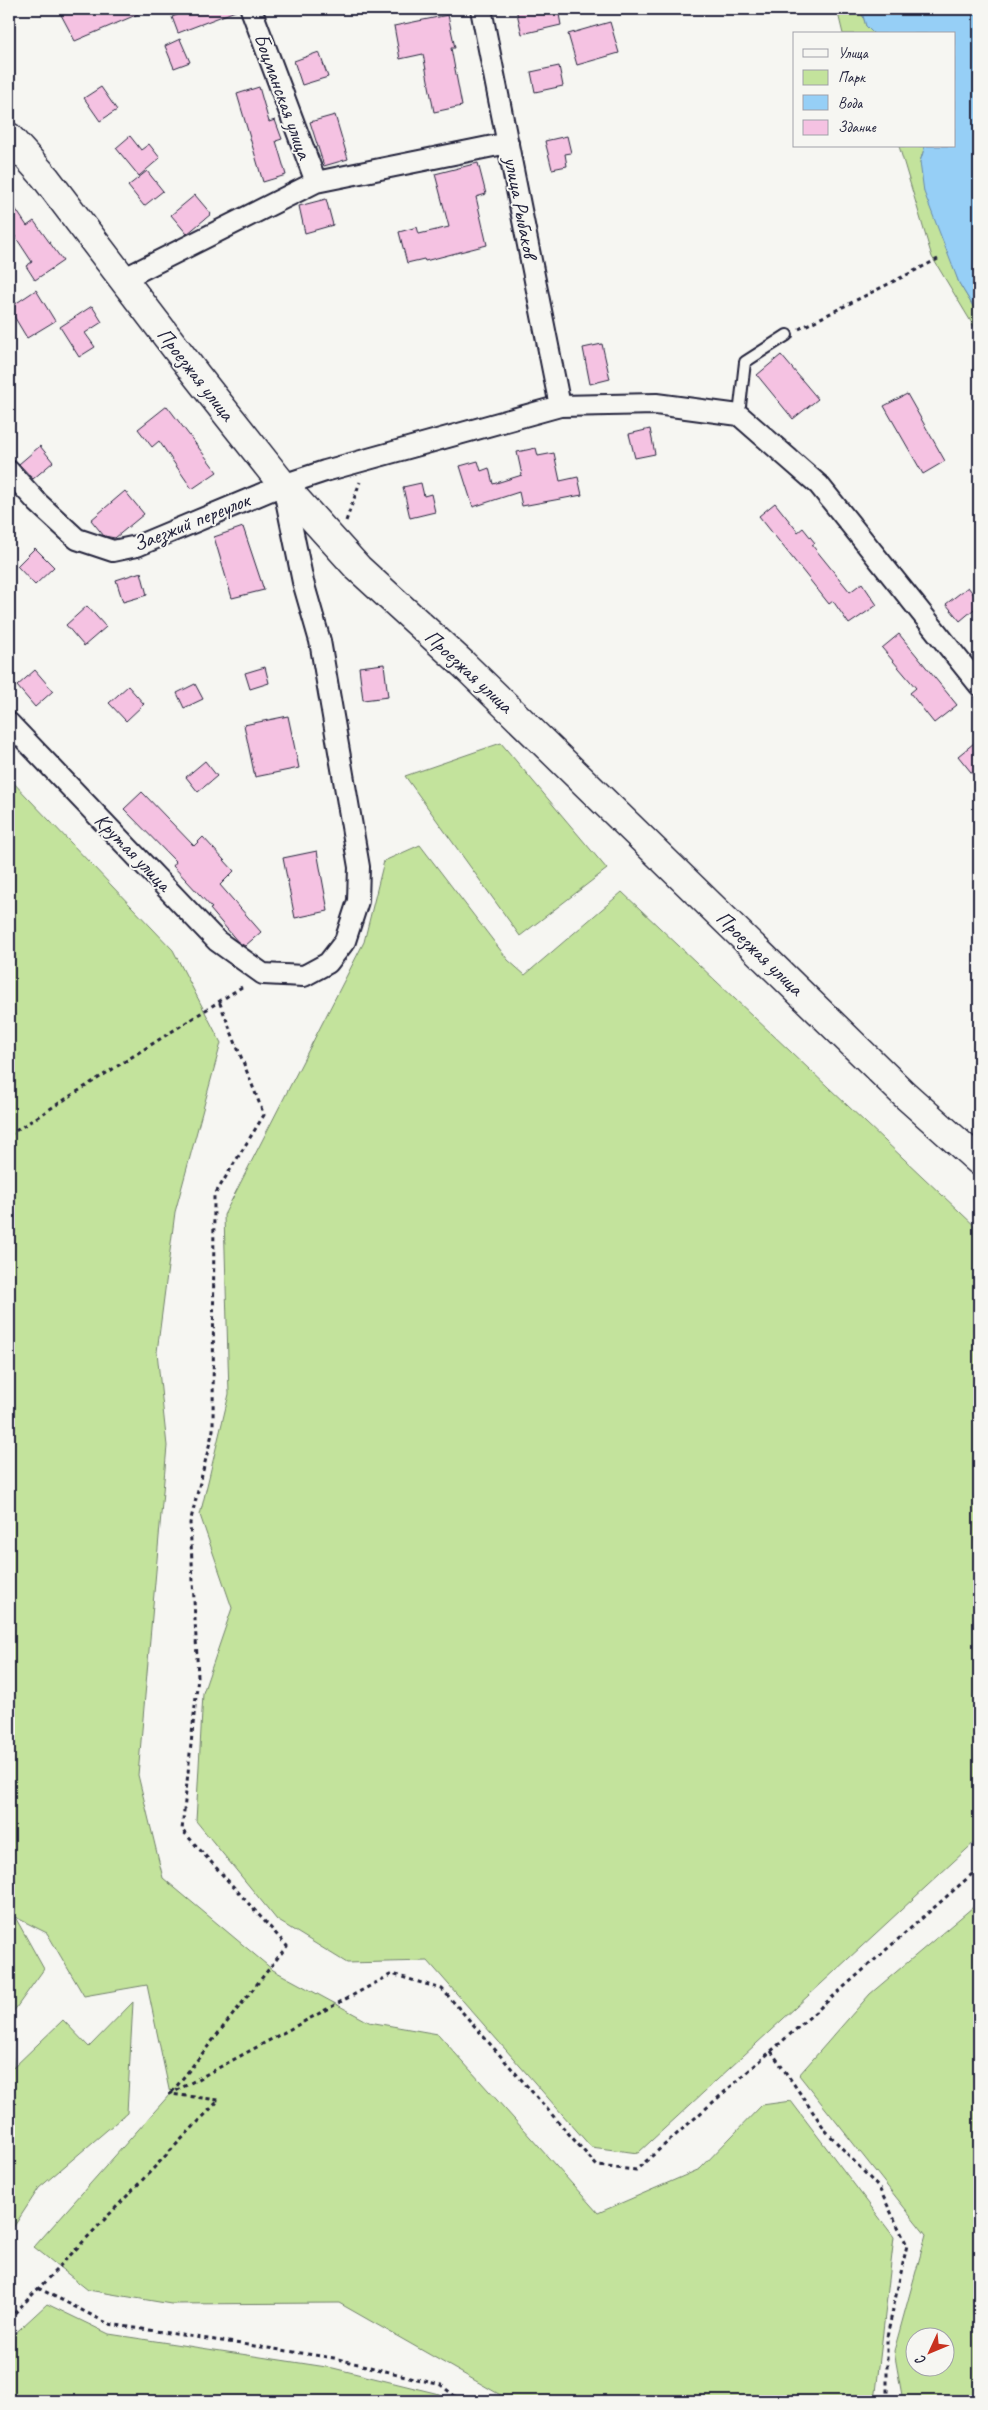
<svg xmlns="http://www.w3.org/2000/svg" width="988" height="2410" viewBox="0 0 988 2410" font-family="Caveat,sans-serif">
<rect width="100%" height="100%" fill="#f6f6f2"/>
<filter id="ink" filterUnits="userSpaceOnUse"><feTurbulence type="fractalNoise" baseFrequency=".02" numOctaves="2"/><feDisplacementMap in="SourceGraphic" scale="10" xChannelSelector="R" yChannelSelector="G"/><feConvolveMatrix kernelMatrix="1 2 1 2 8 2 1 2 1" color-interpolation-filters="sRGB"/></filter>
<g filter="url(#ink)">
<!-- green -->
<path fill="#c3e39c" stroke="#72826c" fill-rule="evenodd" d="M837 9H861L866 26 874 34H843Z
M899 146H925L920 162 959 283 979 316V335L932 257Z
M501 743 607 869 520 936 405 776Z
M9 778 173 950 221 1043 175 1212 157 1352 167 1446 138 1775 163 1878 273 1970 369 2022 438 2034 598 2213 700 2169 762 2105 791 2101 894 2237 875 2401H511L339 2303 171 2304 88 2290 34 2247 170 2094 147 1985 84 1996 47 1933 15 1917 44 1969 11 2015 13 2068 63 2020 89 2047 133 2002 127 2113 39 2188 9 2234Z
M420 845 508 960 525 975 622 892 979 1230V1838L638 2153 591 2147 428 1961 347 1963 277 1920 196 1821 203 1693 232 1608 200 1515 229 1394 224 1215 364 942 384 861Z
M979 1902V2401H903L894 2351 926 2235 799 2075 870 1994ZM916 2338H946V2368H916Z
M47 2304 109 2334 333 2368 439 2394 448 2401H9V2339Z"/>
<!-- water -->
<path fill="#96cff6" stroke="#688aab" d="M861 9H979V316L959 283 924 192 920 162 925 146H954V34H874L866 26Z"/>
<!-- building -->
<path fill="#f5c2e2" stroke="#22223b" d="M58 9H150L75 41Z
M192 9H238V10L178 33 172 17Z
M516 9H558L561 25 522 34Z
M448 15 455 48H451L462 106 434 112 423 54 400 59 394 26Z
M610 22 619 53 577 65 568 34Z
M180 39 190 62 174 68 165 46Z
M319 52 328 77 302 85 294 61Z
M559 66 563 86 535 92 531 72Z
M101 87 117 110 100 121 84 98Z
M259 87 269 122 275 120 282 139 276 141 286 175 263 182 237 94Z
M335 115 348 159 324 166 310 122Z
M130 136 141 150 149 144 160 158 139 176 116 148Z
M567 136 571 153 565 154 567 166 552 169 545 141Z
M478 163 486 194 476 197 487 245 425 261 424 259 407 263 399 232 417 227 419 234 449 227 435 174Z
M147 171 163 191 144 206 128 186Z
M195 195 211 214 187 234 171 215Z
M9 199 27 226 34 221 63 261 35 280 26 266 32 262 9 227Z
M326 199 333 225 305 233 299 206Z
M36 290 55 321 27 338 9 308Z
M92 306 102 322 85 333 95 347 79 357 60 327Z
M602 344 610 379 590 384 583 348Z
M781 355 818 399 793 419 757 375Z
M907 394 945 461 923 474 884 406Z
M167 406 217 472 192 489 159 441 152 447 138 429Z
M650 429 655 454 635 458 629 434Z
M40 446 53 462 33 479 19 464Z
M536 448 538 456 554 453 560 481 578 477 582 495 522 506 519 492 473 507 460 466 478 461 481 471 489 468 493 484 522 475 517 452Z
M421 483 424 496 431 494 435 512 410 518 403 487Z
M125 491 144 514 115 538 104 536 91 520Z
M775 503 798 532 803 528 815 543 812 545 850 592 862 583 877 605 849 624 833 601 829 604 759 516Z
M243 527 264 590 232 598 214 537Z
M35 548 54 567 35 585 17 566Z
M141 572 147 595 123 602 116 580Z
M968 587 979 601V605L960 621 946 604Z
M87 606 106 627 84 646 66 625Z
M899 634 957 705 934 723 910 693 916 688 882 648Z
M384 664 388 697 363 700 359 667Z
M265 667 269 683 250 689 245 673Z
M35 670 53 691 35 707 17 686Z
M195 684 203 699 184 708 177 693Z
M128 686 144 704 126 721 109 703Z
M288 716 299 768 255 777 244 725Z
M979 739V782L958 756Z
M205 761 217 776 198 792 186 777Z
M142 792 194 846 203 837 234 871 220 885 261 932 245 946 238 942 210 909 212 908 173 866 176 862 124 809Z
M317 851 328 911 295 918 283 858Z"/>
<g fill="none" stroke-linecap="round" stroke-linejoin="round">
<defs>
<path id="lane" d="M739 415 745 362 787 335"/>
<path id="street" d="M251 9 316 182
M481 9 560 406
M123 279 316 182 508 143
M9 471 38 503 77 539 113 551 137 546 283 485 325 471 560 406 656 404 739 415 819 485 979 685
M9 723 217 941 263 974 304 976 328 963 345 941 358 901 359 867 320 641 303 582 283 485"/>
<path id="primary" d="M9 137 45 177 197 376 283 485 358 568 463 664 904 1094 979 1161"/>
</defs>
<!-- lane casing -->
<use href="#lane" stroke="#22223b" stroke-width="14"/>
<!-- street casing -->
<use href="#street" stroke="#22223b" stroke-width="24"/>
<!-- primary casing -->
<use href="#primary" stroke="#22223b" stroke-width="31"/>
<!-- path -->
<path stroke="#22223b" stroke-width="3" stroke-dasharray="4 4" stroke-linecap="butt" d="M799 329 938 259
M346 521 360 482
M9 1135 245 985
M771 2051 826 2131 879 2188 907 2245 887 2337V2401
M172 2092 287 1946 182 1830 198 1677 190 1523 213 1430 214 1196 264 1115 219 1001
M38 2288 109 2324 334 2358 441 2385 461 2401
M9 2319 219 2100 170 2094 392 1974 442 1989 597 2166 636 2170 979 1868"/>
<!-- lane -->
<use href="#lane" stroke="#f6f6f2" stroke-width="10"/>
<!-- street -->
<use href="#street" stroke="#f6f6f2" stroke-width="20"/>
<!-- primary -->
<use href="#primary" stroke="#f6f6f2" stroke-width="28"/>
</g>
</g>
<g text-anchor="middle" stroke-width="4" stroke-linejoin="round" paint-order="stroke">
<!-- street labels -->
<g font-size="21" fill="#22223b" stroke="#f6f6f2">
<text transform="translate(283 96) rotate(70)" y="7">Боцманская улица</text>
<text transform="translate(521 207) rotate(79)" y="7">улица Рыбаков</text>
<text transform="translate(196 374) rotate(52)" y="7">Проезжая улица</text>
<text transform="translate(191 522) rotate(-22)" y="7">Заезжий переулок</text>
<text transform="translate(469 671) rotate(43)" y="7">Проезжая улица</text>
<text transform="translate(133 852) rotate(46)" y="7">Крутая улица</text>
<text transform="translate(760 953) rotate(44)" y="7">Проезжая улица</text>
</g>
</g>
<!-- margin -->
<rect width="988" height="2410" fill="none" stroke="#f6f6f2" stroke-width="30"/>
<rect x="15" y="15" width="958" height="2380" fill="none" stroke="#22223b" stroke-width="2" filter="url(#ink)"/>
<!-- legend -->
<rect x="793" y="32" width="162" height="115" fill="#f6f6f2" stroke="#a1a1a9"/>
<rect x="803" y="49" width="25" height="8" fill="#f6f6f2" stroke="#a1a1a9"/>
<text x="838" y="58" font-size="15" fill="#22223b">Улица</text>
<rect x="803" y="70" width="25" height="15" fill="#c3e39c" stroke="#a1a1a9"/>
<text x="838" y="82" font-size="15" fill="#22223b">Парк</text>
<rect x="803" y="95" width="25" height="15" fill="#96cff6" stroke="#a1a1a9"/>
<text x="838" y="108" font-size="15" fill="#22223b">Вода</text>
<rect x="803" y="120" width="25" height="15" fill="#f5c2e2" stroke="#a1a1a9"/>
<text x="838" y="132" font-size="15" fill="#22223b">Здание</text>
<!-- north arrow -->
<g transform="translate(930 2352) rotate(226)"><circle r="24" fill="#f6f6f2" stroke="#a1a1a9"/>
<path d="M0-4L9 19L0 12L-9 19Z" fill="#c8321e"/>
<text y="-8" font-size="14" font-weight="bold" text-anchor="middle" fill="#22223b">С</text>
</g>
</svg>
